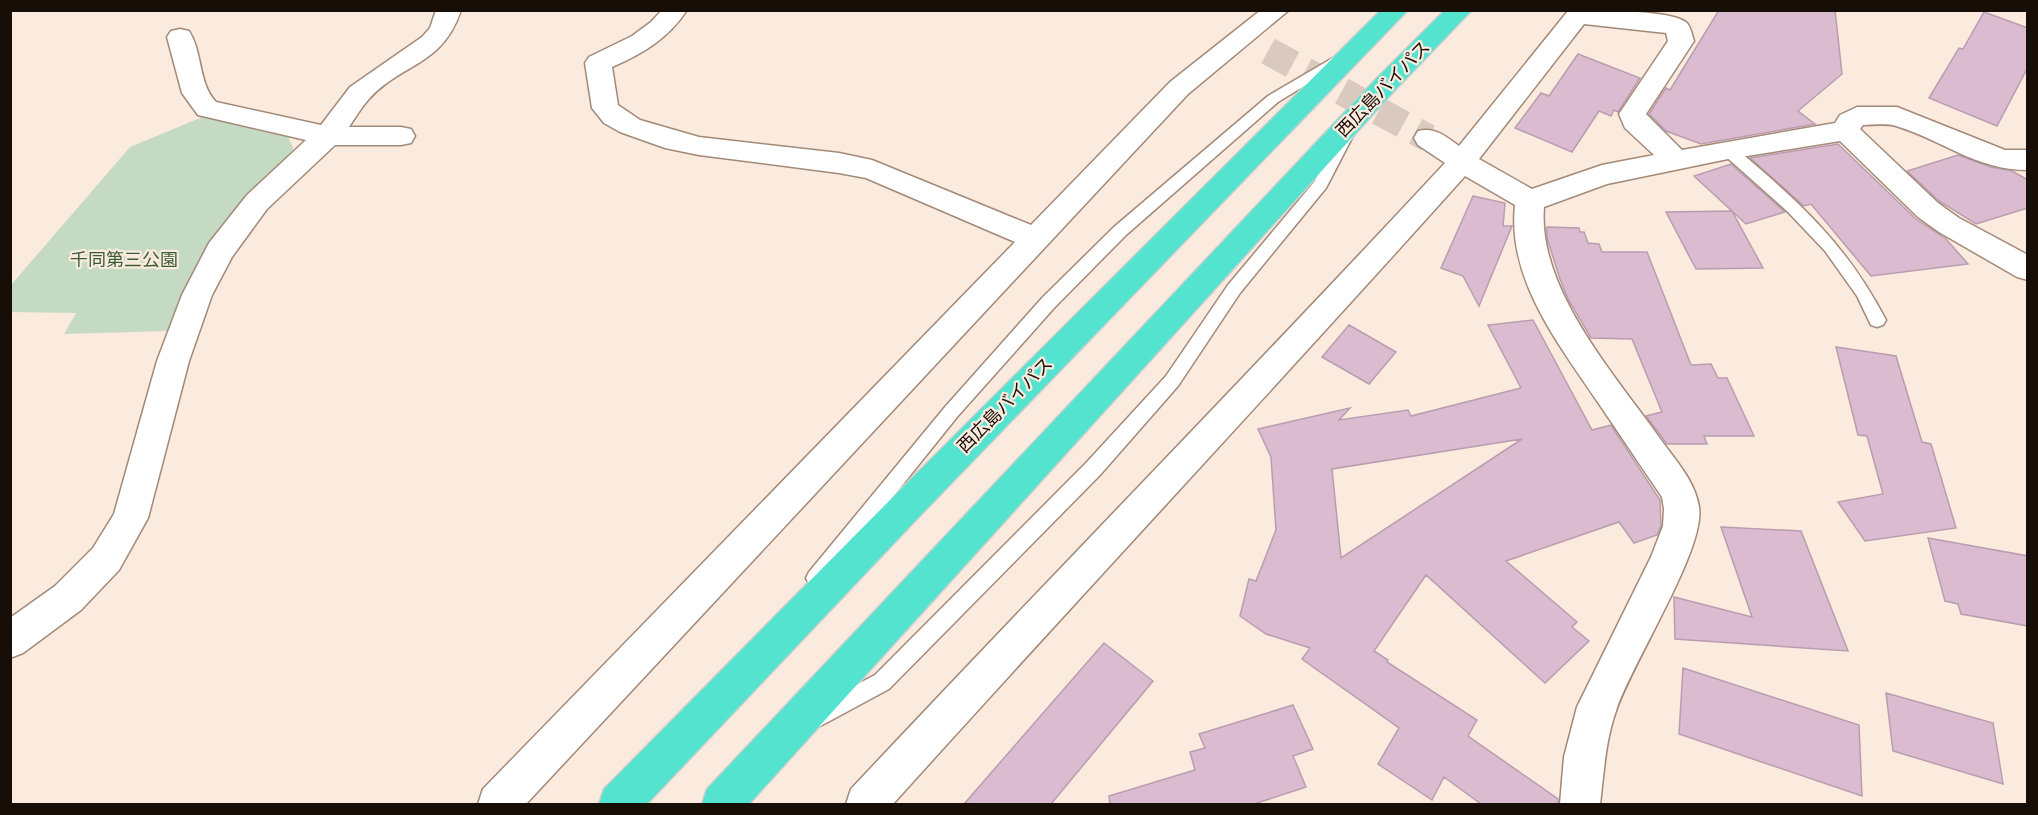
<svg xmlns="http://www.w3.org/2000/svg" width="2038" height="815" viewBox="0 0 2038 815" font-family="'Archivo Narrow','Noto Sans JP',sans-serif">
<rect width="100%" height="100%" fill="#fbeade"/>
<!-- green -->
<path fill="#c4dac2" d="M205 116 287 135 293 147 292 152C268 174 244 197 224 223 200 256 184 294 167 331L64 334 76 313 11 312V285L130 147Z"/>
<!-- building -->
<path fill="#dbbbd0" stroke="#b99daf" stroke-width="1.5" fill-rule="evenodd" d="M1719 10H1835L1842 74 1798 111 1815 124 1701 144 1666 131 1649 114 1666 88 1670 90Z
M1984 12 2028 28V67L1997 126 1929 98 1959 48 1963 49Z
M1578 54 1640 78 1618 112 1614 110 1611 116 1599 111 1572 152 1515 128 1541 93 1549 96Z
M1838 144 1916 219 1946 239 1968 264 1871 276 1811 204 1804 206 1750 158Z
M1958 155 1991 167 2012 171 2028 180V208L1976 224 1939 201 1907 171Z
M1731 164 1785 212 1746 224 1694 176Z
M1473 196 1505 203 1503 226H1512L1479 306 1463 276 1441 268Z
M1732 211 1763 268 1696 269 1666 212Z
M1547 227 1579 228 1580 232H1584L1588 243 1599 244 1602 252H1647L1691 365 1711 364 1718 378H1727L1754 436H1704L1707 444H1667L1646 416 1662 412 1632 339 1591 338 1568 299 1560 279 1547 238Z
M1533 320 1592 430 1611 425 1660 500 1661 526 1657 535 1634 543 1619 522 1506 561 1577 622 1572 627 1589 641 1545 683 1426 575 1374 651 1388 660 1387 662 1477 720 1468 736 1558 799V804H1481L1444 777 1432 800 1378 764 1399 728 1302 659 1310 648 1266 634 1240 616 1249 579 1256 581 1276 530 1271 457 1258 429 1350 408 1339 420 1408 410 1411 416 1521 388 1488 325ZM1522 439 1341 558 1332 469Z
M1349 325 1396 352 1369 384 1322 357Z
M1836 347 1896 356 1922 442 1931 444 1956 528 1865 541 1838 502 1883 494 1867 436 1858 435Z
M1721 527 1801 531 1848 651 1675 639 1674 597 1752 617Z
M1928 538 2028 556V626L1961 614 1958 604 1945 601Z
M1104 643 1153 681 1051 804H964Z
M1683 668 1859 725 1862 796 1679 734Z
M1886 693 1993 723 2003 784 1893 751Z
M1293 705 1313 749 1293 756 1306 787 1254 804H1110L1109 796 1195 770 1190 752 1205 748 1199 734Z"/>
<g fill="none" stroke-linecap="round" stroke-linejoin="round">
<!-- street-tunnel -->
<path stroke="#d9c9be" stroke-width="28" stroke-dasharray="28 14" stroke-linecap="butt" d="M1268 51 1428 138"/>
<defs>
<path id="lane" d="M1343 52 1350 56 1348 59 1278 102 1126 235 1054 308 957 417 823 584 816 587 809 584 806 578 809 572 945 407 1042 298 1114 227 1268 96Z
M1347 129 1354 134 1326 188 1240 293 1178 386 1100 475 889 689 826 723 818 727 810 723 807 716 810 709 875 675 1086 463 1166 376 1228 285 1315 181 1342 130Z
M1728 145 1733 146C1799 202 1845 242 1886 320L1883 325 1877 327 1871 325 1857 296 1825 251 1787 211 1723 154 1720 150Z"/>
<path id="street" d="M436 10H461C442 67 402 62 368 100 361 108 355 118 349 127H401L411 129 415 136 411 143 401 145H335L267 209 232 257 212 295 189 361 148 518 119 570 81 610 23 653 10 658V618L55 586 93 548 114 514 157 361 182 295 209 243 247 195 306 140 198 115 182 93 167 37 171 31 180 29 189 31C203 53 198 83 216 102L321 125 350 87 422 37 430 28Z
M662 10H687C668 39 642 54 612 67L618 105 640 120 699 137 839 153 872 160 1031 225 1170 82 1261 10H1289L1188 94 526 804H478L483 789 1015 242 866 178 839 173 699 155 665 148 620 132 604 123 592 108 585 63 589 57 632 36 651 22Z
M1602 10C1622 12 1673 11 1687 23 1691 28 1692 35 1694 41L1646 114 1682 150 1835 123 1840 115 1857 107H1897L2005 150H2028V170C1975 170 1943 140 1896 126 1886 123 1873 125 1863 125L1860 129 1938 203 1959 218 2028 255V280L2017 277 1939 232 1918 217 1840 141 1728 159 1607 184 1544 207C1537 289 1616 376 1661 440 1676 461 1695 481 1699 507 1706 549 1631 664 1616 711 1605 742 1604 773 1600 804H1560L1564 757 1577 707 1651 557 1663 526 1664 509 1662 497C1640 465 1619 433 1597 401 1558 343 1507 279 1515 205L1465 176C1276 387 1082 594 893 804H846L851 789C1048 579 1249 374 1445 163L1418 145 1414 138 1418 131C1436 127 1446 137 1459 146L1568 11ZM1584 24 1666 33 1668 41 1619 114 1625 128 1654 155 1602 165 1532 189 1479 159Z"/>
<path id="highway" d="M1381 10H1408L913 523 647 804H599L604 789 889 501Z
M1445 10H1472L1394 91 749 804H702L707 789 1376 79Z"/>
</defs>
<!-- lane casing -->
<use href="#lane" stroke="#a38977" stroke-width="3"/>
<!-- street casing -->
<use href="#street" stroke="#a38977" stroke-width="3"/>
<!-- highway casing -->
<use href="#highway" stroke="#d1cfcd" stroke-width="3"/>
<!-- lane -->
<use href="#lane" fill="#fff" fill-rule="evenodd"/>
<!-- street -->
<use href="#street" fill="#fff" fill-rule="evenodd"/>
<!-- highway -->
<use href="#highway" fill="#53e3ce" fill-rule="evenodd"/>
</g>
<g text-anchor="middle" stroke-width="4.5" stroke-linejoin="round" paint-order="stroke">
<!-- street labels -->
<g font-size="18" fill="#170e07" stroke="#fbeade">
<text transform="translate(1383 89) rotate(-46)" y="6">西広島バイパス</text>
<text transform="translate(1005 405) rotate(-45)" y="6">西広島バイパス</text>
</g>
<!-- park labels -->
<g font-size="18" fill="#395e37" stroke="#fbeade">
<text x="124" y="266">千同第三公園</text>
</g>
</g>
<!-- border -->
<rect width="2038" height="815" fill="none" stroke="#170e07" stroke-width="24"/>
</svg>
